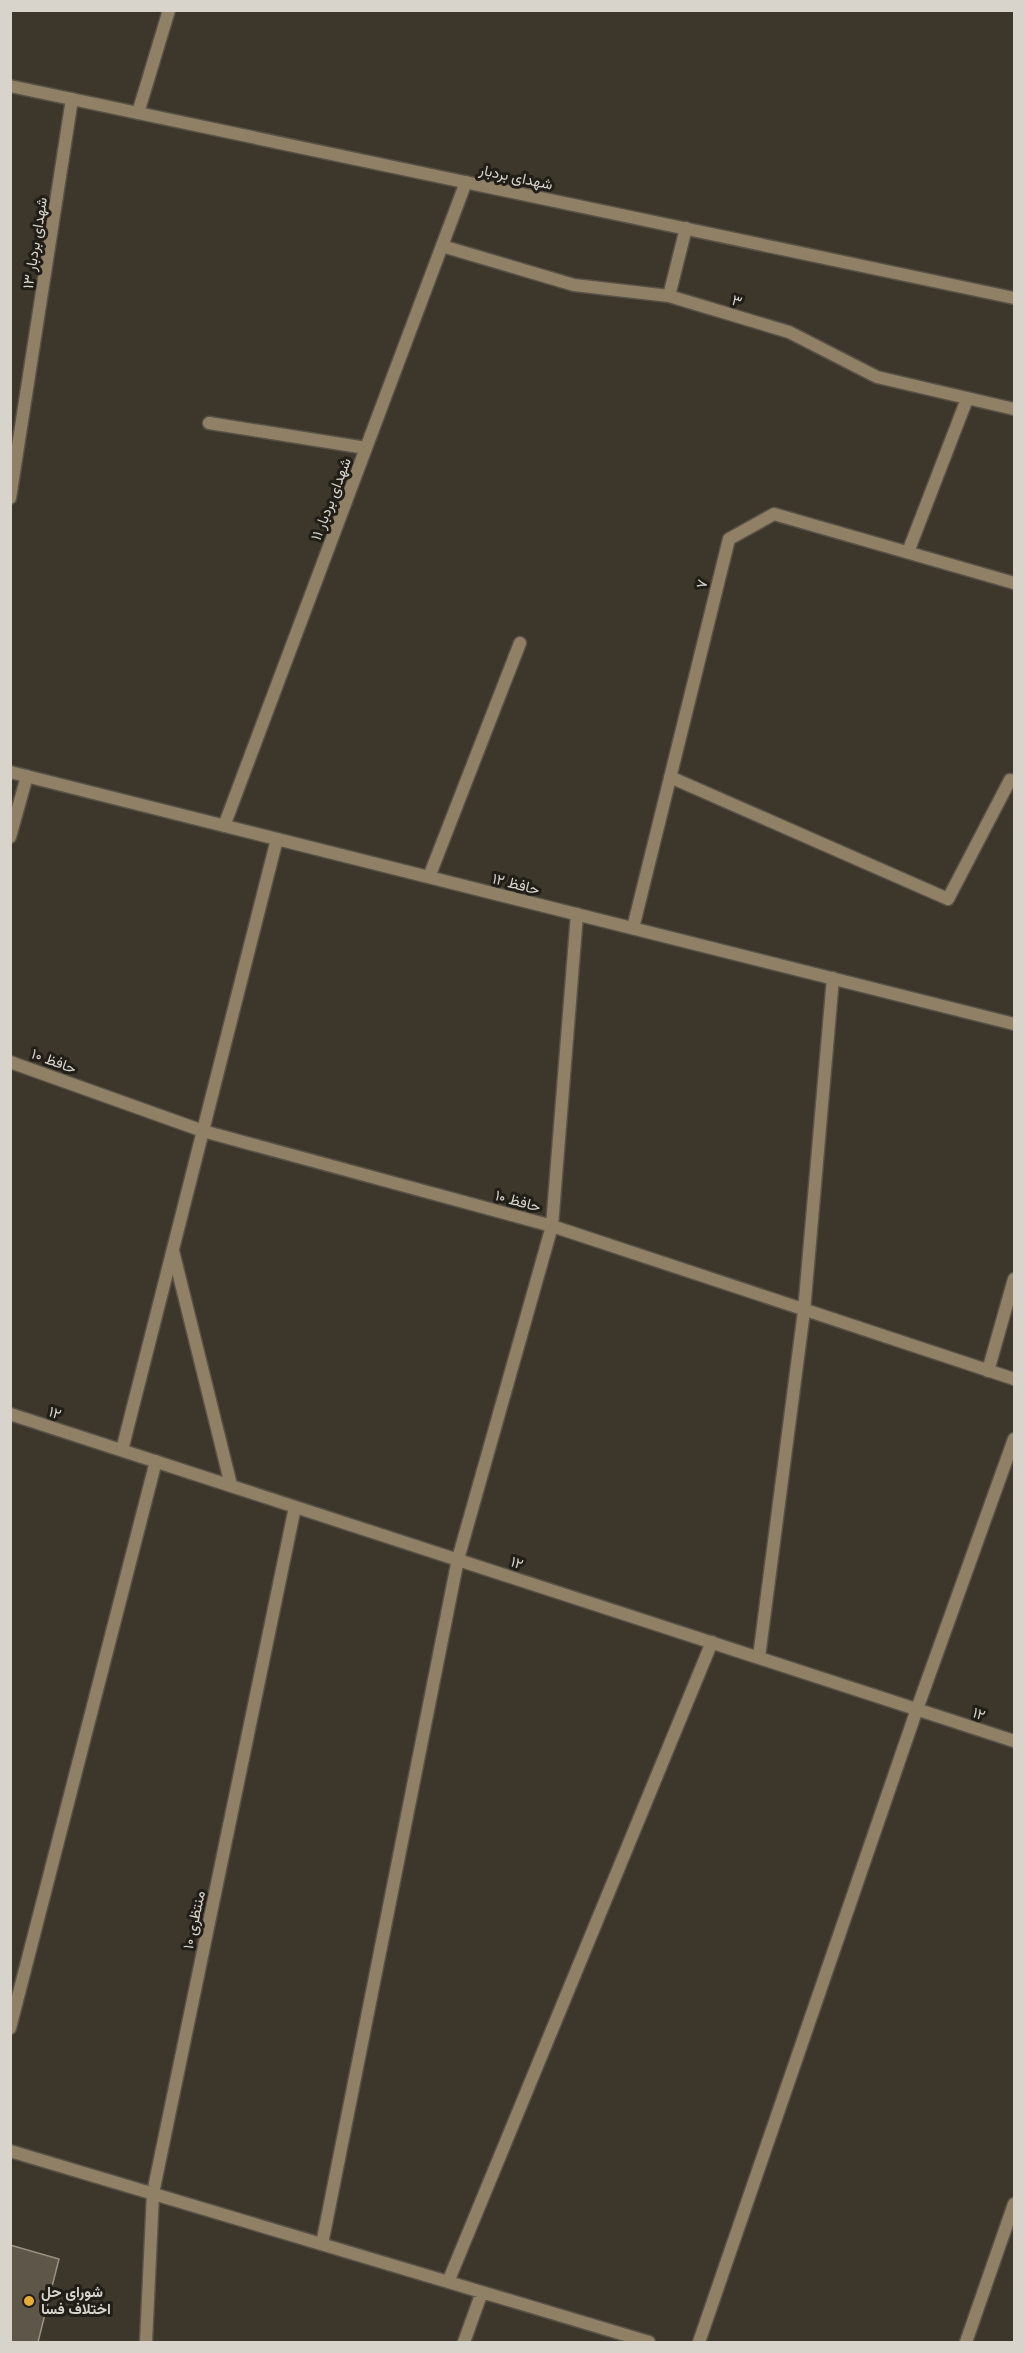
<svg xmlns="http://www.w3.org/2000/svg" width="1025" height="2353" viewBox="0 0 1025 2353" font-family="Roboto,Vazirmatn,sans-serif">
<rect width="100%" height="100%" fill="#3d362a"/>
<!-- building -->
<path fill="#5e5649" stroke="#9a9183" stroke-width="1.5" d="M10 2245 59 2259 38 2342H10Z"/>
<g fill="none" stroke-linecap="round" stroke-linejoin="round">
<defs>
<path id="minor" d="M138 113 169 10
M442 246 574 285 669 296 789 332 877 377 1014 409
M669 296 686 228
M209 423 366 448
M10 498 72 99
M908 552 967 399
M10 772 1014 1024
M670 777 948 899 1010 780 1014 781
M224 826 466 182
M10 837 27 776
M429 877 520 643
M633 928 729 539 774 514 1014 583
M10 1062 203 1131 552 1226 1014 1379
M173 1251 231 1485
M988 1371 1014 1279
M10 1414 1014 1741
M122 1450 277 839
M759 1657 804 1311 833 978
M10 2028 156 1461
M10 2151 649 2342
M322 2244 458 1559 552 1226 577 914
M448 2282 712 1642
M146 2342 153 2193 295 1507
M464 2342 482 2292
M699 2342 917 1709 1014 1439
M966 2342 1014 2204"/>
<path id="tertiary" d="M10 86 1014 298"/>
</defs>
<!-- minor casing -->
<use href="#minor" stroke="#595247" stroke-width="15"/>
<!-- tertiary casing -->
<use href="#tertiary" stroke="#595247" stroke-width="15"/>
<!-- minor -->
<use href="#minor" stroke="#908066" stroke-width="12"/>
<!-- tertiary -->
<use href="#tertiary" stroke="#908066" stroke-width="12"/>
</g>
<!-- markers -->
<circle fill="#e6ad36" stroke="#211e18" stroke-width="2" cx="29" cy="2301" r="6"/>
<g text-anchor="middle" stroke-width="6" stroke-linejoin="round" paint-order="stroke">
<!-- street labels -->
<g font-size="15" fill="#d8d4cc" stroke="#211e18">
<text transform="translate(516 177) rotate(12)" y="5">شهدای بردبار</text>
<text transform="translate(35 243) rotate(-81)" y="5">شهدای بردبار ۱۳</text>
<text transform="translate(737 301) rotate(17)" y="5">۳</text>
<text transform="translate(331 499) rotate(-69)" y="5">شهدای بردبار ۱۱</text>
<text transform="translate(702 584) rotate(-76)" y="5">۷</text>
<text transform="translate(516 884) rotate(14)" y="5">حافظ ۱۲</text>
<text transform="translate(54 1061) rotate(20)" y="5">حافظ ۱۰</text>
<text transform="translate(518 1201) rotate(15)" y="5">حافظ ۱۰</text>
<text transform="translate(55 1413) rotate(18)" y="5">۱۲</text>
<text transform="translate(517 1563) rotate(18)" y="5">۱۲</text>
<text transform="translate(979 1714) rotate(18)" y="5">۱۲</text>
<text transform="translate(194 1920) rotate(-78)" y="5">منتظری ۱۰</text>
</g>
<!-- poi labels -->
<g font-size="15" font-weight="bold" fill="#d8d4cc" stroke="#211e18" text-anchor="start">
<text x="41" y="2297">شورای حل<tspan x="41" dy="17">اختلاف فسا</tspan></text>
</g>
</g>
<!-- border -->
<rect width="1025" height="2353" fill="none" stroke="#d8d4cc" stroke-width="24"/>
</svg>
